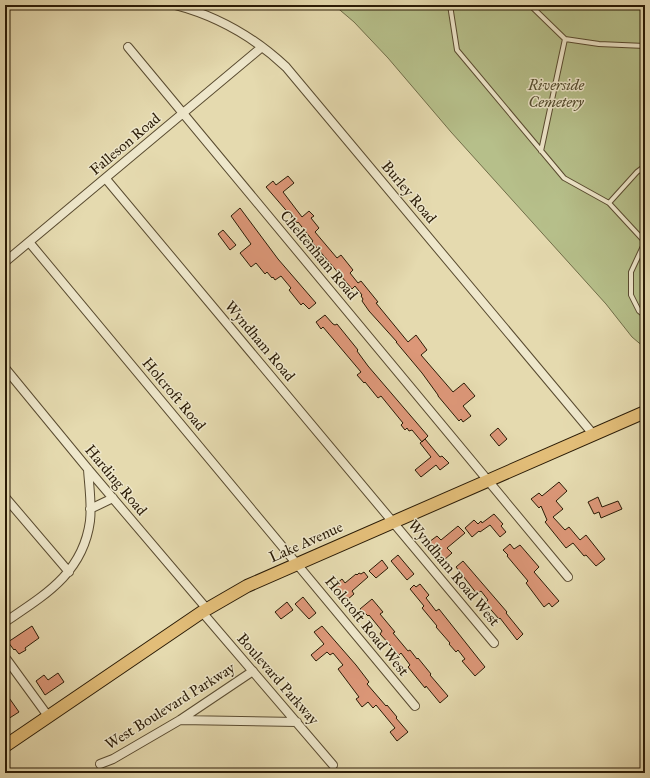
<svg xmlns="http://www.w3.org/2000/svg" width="650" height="778" viewBox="0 0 650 778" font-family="'IM FELL Great Primer',serif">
<rect width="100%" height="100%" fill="#e5daaf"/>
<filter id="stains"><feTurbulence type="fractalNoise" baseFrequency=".005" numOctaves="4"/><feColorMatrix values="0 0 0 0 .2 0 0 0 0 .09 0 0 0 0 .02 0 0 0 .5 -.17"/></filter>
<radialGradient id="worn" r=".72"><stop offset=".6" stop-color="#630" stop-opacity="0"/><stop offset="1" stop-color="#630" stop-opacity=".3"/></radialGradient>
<!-- green -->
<path fill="#b6bf8a" stroke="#706d48" d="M334 5H645V348L632 337 606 304 451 132 388 58 354 22Z"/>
<!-- building -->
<path fill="#dc9778" stroke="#2a1b06" d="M288 176 294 183 283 192 302 217 309 211 314 216 311 218 319 228 315 232 337 258 341 255 353 270 350 273 358 283 361 281 378 302 376 303 408 342 416 335 427 350 421 355 453 392 464 383 475 396 463 406 471 416 463 422 461 419 459 421 438 396V395L422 373 396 342H397L369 311 362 301 363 299 361 296 362 295 355 286 352 289 312 242 313 241 298 222 297 223 266 187 273 181 276 185Z
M240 208 278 259 316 303 309 309 303 303 301 305 289 290 291 288 281 276 275 280 273 277 272 278 267 272 265 274 256 263 251 267 240 253 251 244 231 216Z
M223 230 236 245 230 250 218 234Z
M325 315 333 324 335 325 337 324 358 350 357 351 368 366 428 436 422 442 412 430 409 431 407 428 405 430 401 425 403 423 381 396 378 398 365 382 364 383 357 375 361 372 323 327 321 329 316 322Z
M498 428 507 439 499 446 490 435Z
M425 439 440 457 442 456 449 463 440 470 436 465 421 477 415 470 431 457 420 443Z
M559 482 567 491 556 501 563 509 553 517 565 530 569 527 580 540 586 535 605 559 596 566 586 555 584 556 573 543 566 548 545 522 547 520 541 506 539 508 531 499 539 493 542 496Z
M598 497 602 507 618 501 622 509 601 518 599 512 594 514 588 502Z
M494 514 503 524 501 526 506 532 500 537 490 525 480 532 479 531 472 537 465 528 474 520 478 524 481 521 482 523Z
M458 526 465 533 447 548 452 553 444 560 429 542 437 536 441 540Z
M510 544 514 549 520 545 539 567 534 572 559 601 552 607 549 603 544 607 526 583 528 581 507 556 508 555 503 550Z
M398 555 414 574 407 580 391 561Z
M382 560 388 568 376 578 369 571Z
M463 561 507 612 506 613 523 634 517 640 500 618 499 619 485 603 488 600 481 591 477 594 456 567Z
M364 572 368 577 352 591 354 594 347 600 335 585 342 579 345 583 356 574 357 575 359 573 361 574Z
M420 584 429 595 426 598 436 611 439 609 485 667 475 676 462 661 465 659 458 650 456 652 449 644 450 643 436 627 437 626 422 608 424 606 410 589 414 585 416 587Z
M303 597 316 613 309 619 295 604Z
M372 599 383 612 380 614 395 632 393 633 408 651 410 650 417 659 418 658 431 674 430 675 448 696 440 703 426 686 425 688 408 667 410 665 401 653 399 655 380 634 382 631 369 615 368 616 365 613 364 614 360 609Z
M287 602 293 610 281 619 275 612Z
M32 626 39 638 25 648 26 650 19 654 15 649 14 650 8 642Z
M322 626 356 665 369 682 367 684 386 706 387 705 397 717 396 718 408 732 397 741 390 732 395 728 376 705 373 708 368 702 362 707 356 699 359 697 338 669 343 665 333 653 330 655 327 652 316 661 311 655 324 644 314 632Z
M58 673 64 682 45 695 36 681 44 675 48 680Z
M5 692 19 712 8 719 5 714Z"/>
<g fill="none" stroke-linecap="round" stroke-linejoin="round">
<defs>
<path id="lane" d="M450 5 457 50 564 178 609 203 645 242
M530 5 565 39 599 44 645 46
M541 151 565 39
M609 203 637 172 645 166
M645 242 631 272V295L639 311 645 316"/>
<path id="street" d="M175 5C217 16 254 37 286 67L593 434
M128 47 568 577
M106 179 494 643
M29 242 415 706
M5 262 262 47
M5 368 88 469 207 609
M5 497 69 572
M90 509 113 498
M202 612 333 765
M5 622C45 595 83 573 90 521 92 504 89 486 88 469
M5 657 48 716
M180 720 297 722
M100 764 113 759 180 720 253 671"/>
<path id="primary" d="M5 746 202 612 247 586 645 412"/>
</defs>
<!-- lane casing -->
<use href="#lane" stroke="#594b30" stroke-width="6"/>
<!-- street casing -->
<use href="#street" stroke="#594b30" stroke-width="10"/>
<!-- primary casing -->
<use href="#primary" stroke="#2a1b06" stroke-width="14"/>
<!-- lane -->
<use href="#lane" stroke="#eee7cb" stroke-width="4"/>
<!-- street -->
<use href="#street" stroke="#eee7cb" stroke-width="8"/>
<!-- primary -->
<use href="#primary" stroke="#e2bd78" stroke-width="12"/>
</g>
<g text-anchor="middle" stroke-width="3" stroke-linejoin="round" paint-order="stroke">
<!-- park labels -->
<g font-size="15" font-style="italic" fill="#544c2e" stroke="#eee7cb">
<text x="556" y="90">Riverside<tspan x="556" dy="17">Cemetery</tspan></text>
</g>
<!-- street labels -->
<g font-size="15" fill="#2a1b06" stroke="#eee7cb">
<text transform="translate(125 144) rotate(-40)" y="5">Falleson Road</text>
<text transform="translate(409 192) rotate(50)" y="5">Burley Road</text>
<text transform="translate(319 255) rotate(50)" y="5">Cheltenham Road</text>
<text transform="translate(260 341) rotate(50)" y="5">Wyndham Road</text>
<text transform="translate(174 394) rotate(50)" y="5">Holcroft Road</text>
<text transform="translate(116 480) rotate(50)" y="5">Harding Road</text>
<text transform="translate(306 542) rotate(-24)" y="5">Lake Avenue</text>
<text transform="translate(454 573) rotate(50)" y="5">Wyndham Road West</text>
<text transform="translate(367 626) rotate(51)" y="5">Holcroft Road West</text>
<text transform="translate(278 679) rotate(49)" y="5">Boulevard Parkway</text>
<text transform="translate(170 706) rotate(-32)" y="5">West Boulevard Parkway</text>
</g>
</g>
<!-- margin -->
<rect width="650" height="778" fill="none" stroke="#e5daaf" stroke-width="20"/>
<rect x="6" y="6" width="638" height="766" fill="none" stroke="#2a1b06" stroke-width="2"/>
<rect x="10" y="10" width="630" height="758" fill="none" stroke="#2a1b06"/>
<rect width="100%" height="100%" filter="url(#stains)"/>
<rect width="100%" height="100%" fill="url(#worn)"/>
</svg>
